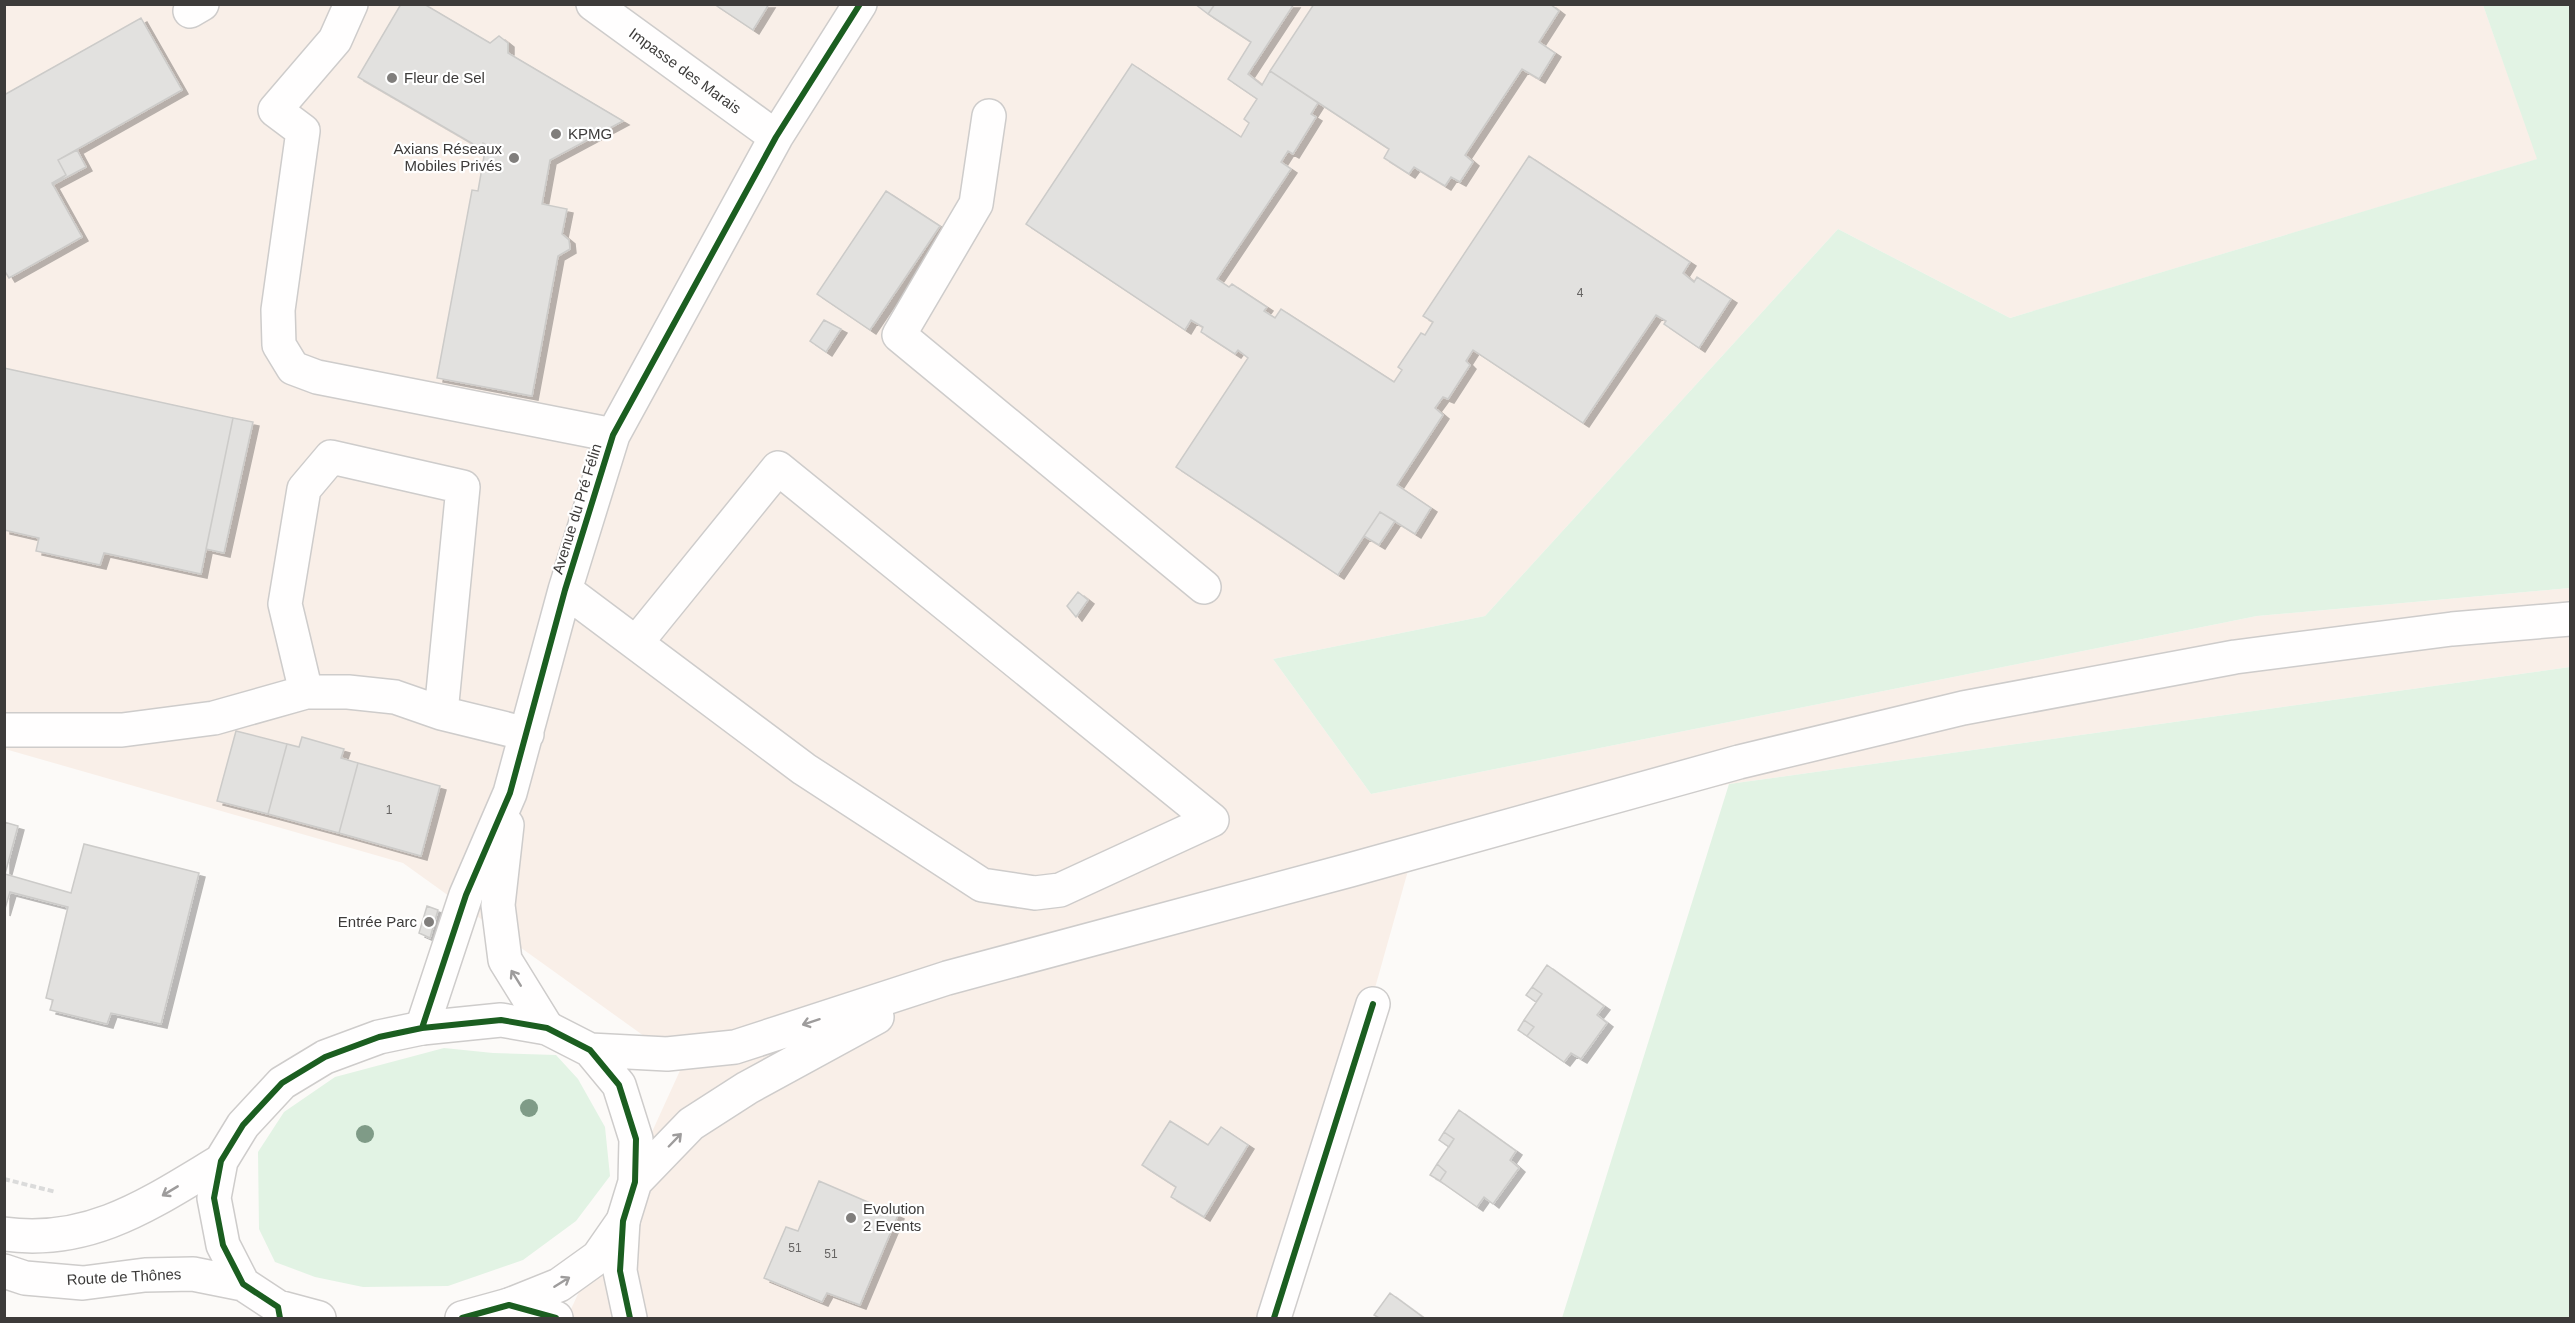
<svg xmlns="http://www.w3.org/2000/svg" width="2575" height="1323" viewBox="0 0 2575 1323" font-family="Helvetica,sans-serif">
<defs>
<filter id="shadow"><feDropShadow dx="6" dy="4" stdDeviation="0" flood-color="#0004"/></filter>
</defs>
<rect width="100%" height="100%" fill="#fcfaf8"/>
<!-- industrial -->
<path fill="#f9efe8" d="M4 5H2483L2538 159 2010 318 1838 229 1485 616 1273 659 1371 794 2257 616 2570 588V667L1729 784 1413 853 1282 1318H567L683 1064 403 863 5 749Z"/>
<!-- green -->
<path fill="#e2f3e4" d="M2483 5H2570V588L2257 616 1371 794 1273 659 1485 616 1838 229 2010 318 2537 159Z
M2570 667V1318H1562L1729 784Z
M444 1048 493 1053 556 1055 578 1079 605 1127 610 1176 576 1221 523 1260 448 1286 363 1287 315 1277 275 1262 259 1229 258 1152 284 1112 335 1077Z"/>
<!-- building -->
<path fill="#e2e1df" stroke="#cccbc9" stroke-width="1.5" filter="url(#shadow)" d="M401 4H424L490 43 499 36 508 43V53L623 121 550 160 542 204 567 209 562 234 569 240 570 249 558 256 532 396 437 378 472 190 478 191 486 145 483 143 480 148 358 77Z
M714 4H769L753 30Z
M1195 4H1215L1208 14Z
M1215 4H1294L1248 74 1262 85 1270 71 1318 103 1311 114 1316 117 1293 154 1288 151 1281 162 1291 169 1217 279 1229 287 1232 284 1267 307 1264 311 1275 318 1281 309 1394 382 1402 370 1398 367 1421 333 1425 335 1433 322 1423 316 1529 156 1690 262 1683 273 1694 282 1697 277 1731 299 1699 348 1664 324 1666 321 1656 315 1583 423 1473 350 1466 361 1470 365 1448 399 1443 397 1435 408 1443 415 1397 485 1431 508 1415 534 1380 512 1338 575 1176 467 1248 358 1238 350 1235 354 1201 332 1203 327 1191 320 1185 330 1026 224 1132 64 1241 137 1249 123 1244 119 1257 99 1228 79 1251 42 1208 14Z
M1314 4H1550L1559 11 1539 42 1555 53 1539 79 1522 69 1465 155 1473 162 1460 182 1451 177 1445 186 1414 167 1409 174 1384 158 1389 149 1270 71Z
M141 18 182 90 58 160 66 175 52 183 82 237 9 278 4 270V95Z
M77 150 86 167 52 185 66 175 58 160Z
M886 191 940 226 870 330 817 294Z
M824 320 841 329 826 352 810 341Z
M4 368 233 418 201 574 104 553 100 565 36 551 39 538 4 530Z
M233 418 253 422 224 553 206 549Z
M1380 512 1395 521 1379 545 1364 536Z
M1078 592 1088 600 1076 617 1067 606Z
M236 731 287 744 268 814 217 801Z
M302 737 344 749 341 758 358 763 339 833 268 814 287 744 299 747Z
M358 763 440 786 421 856 339 833Z
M4 822 18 826 5 874 71 893 84 844 199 873 161 1024 111 1013 107 1024 50 1010 53 1000 46 998 68 907 10 892 4 912Z
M427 906 438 910 430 938 419 933Z
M1547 965 1604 1006 1597 1015 1607 1023 1581 1059 1571 1053 1564 1062 1527 1036 1534 1027 1524 1020 1542 994 1532 987Z
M1532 987 1542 994 1536 1002 1526 995Z
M1524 1020 1534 1027 1527 1036 1518 1030Z
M1459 1110 1516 1151 1510 1160 1519 1168 1493 1204 1484 1197 1477 1207 1440 1181 1446 1172 1437 1164 1454 1139 1444 1132Z
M1170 1121 1208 1145 1221 1127 1248 1145 1204 1217 1171 1197 1176 1187 1142 1165Z
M1444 1132 1454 1139 1449 1147 1439 1140Z
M1437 1164 1446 1172 1440 1181 1430 1175Z
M819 1181 898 1215 860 1305 827 1293 822 1302 764 1278 786 1227 798 1231Z
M1390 1293 1424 1318H1379L1374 1315Z"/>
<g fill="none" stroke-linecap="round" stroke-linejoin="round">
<defs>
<path id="minor" d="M351 4 335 40 275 110 303 131 278 310 279 345 293 368 317 377 613 435
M593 4 776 137
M190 11 202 4
M989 116 976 204 899 335 1204 587
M565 590 804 769 982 885 1035 893 1060 890 1212 820 778 468 636 643
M306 692 285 604 304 489 331 457 463 487 441 713
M4 730H122L214 718 306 692H348L395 697 441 713 527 734
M507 825 498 905 505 960 547 1028
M422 1028 466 895 510 793 565 590 613 435 776 137 860 4
M623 1221 620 1271 630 1318
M509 1305 556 1318
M1274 1318 1373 1004"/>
<path id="major" d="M635 1182 691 1124 747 1088 877 1017
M4 1234C90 1246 151 1203 221 1161
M4 1271 25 1278 83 1283 145 1275 193 1274 243 1284
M319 1318 278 1307 243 1284 223 1245 214 1198 221 1161 243 1125 282 1083 325 1057 379 1037 422 1028 501 1020 547 1028 590 1050 667 1054 735 1047 947 978 1350 870 1739 762 1963 708 2235 657 2452 629 2570 619
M462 1318 509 1305 559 1285 598 1257 623 1221 635 1182 636 1139 619 1085 590 1050"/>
</defs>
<!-- minor casing -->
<use href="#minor" stroke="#cecccb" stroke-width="36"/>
<!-- major casing -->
<use href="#major" stroke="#cecccb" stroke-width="36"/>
<!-- path -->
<path stroke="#dbdbdb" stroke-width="4" stroke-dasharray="6 3" stroke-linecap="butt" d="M4 1179 56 1192"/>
<!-- minor -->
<use href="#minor" stroke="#fffefe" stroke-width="33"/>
<!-- major -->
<use href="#major" stroke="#fffefe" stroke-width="33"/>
<defs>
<path id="cycleway" d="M422 1028 466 895 510 793 565 590 613 435 776 137 860 4
M280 1318 278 1307 243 1284 223 1245 214 1198 221 1161 243 1125 282 1083 325 1057 379 1037 422 1028 501 1020 547 1028 590 1050 619 1085 636 1139 635 1182 623 1221 620 1271 630 1318
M462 1318 509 1305 556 1318
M1274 1318 1373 1004"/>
</defs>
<!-- cycleway casing -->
<use href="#cycleway" stroke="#fff" stroke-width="10"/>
<!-- cycleway -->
<use href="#cycleway" stroke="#1b5e20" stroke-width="6"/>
</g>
<!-- trees -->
<g fill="#7f9b87">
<circle cx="529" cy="1108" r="9"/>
<circle cx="365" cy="1134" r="9"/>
</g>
<!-- one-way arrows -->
<defs><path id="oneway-shaft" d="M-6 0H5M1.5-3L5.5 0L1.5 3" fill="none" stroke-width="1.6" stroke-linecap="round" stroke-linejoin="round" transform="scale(1.5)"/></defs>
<g stroke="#9e9c9c">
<use href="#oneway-shaft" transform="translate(516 978) rotate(-122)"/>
<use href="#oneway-shaft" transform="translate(811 1022) rotate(162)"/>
<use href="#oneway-shaft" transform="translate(675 1140) rotate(-46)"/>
<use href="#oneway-shaft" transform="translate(170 1191) rotate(149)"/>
<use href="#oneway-shaft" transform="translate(562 1282) rotate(-32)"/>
</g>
<!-- markers -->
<g fill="#807e7c" stroke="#fff" stroke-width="2">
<circle cx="392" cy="78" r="6"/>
<circle cx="556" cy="134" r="6"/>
<circle cx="514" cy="158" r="6"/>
<circle cx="429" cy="922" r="6"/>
<circle cx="851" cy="1218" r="6"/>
</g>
<g text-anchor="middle" stroke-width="4.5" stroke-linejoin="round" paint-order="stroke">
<!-- number labels -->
<g font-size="12" fill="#666463">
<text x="1580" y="297">4</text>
<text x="389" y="814">1</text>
<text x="795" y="1252">51</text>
<text x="831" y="1258">51</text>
</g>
<!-- street labels -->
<g font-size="15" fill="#3d3b3a" stroke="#fff">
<text transform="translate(685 71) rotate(36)" y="5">Impasse des Marais</text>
<text transform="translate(577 509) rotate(-73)" y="5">Avenue du Pré Félin</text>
<text transform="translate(124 1277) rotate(-3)" y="5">Route de Thônes</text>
</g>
<!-- poi labels -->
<g font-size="15" fill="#3d3b3a" stroke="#fff" text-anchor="start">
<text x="404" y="83">Fleur de Sel</text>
<text x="568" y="139">KPMG</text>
<text x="502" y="154" text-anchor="end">Axians Réseaux<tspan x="502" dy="17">Mobiles Privés</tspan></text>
<text x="417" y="927" text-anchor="end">Entrée Parc</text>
<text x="863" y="1214">Evolution<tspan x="863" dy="17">2 Events</tspan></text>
</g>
</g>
<!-- border -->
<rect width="2575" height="1323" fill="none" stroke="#3d3b3a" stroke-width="12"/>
</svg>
